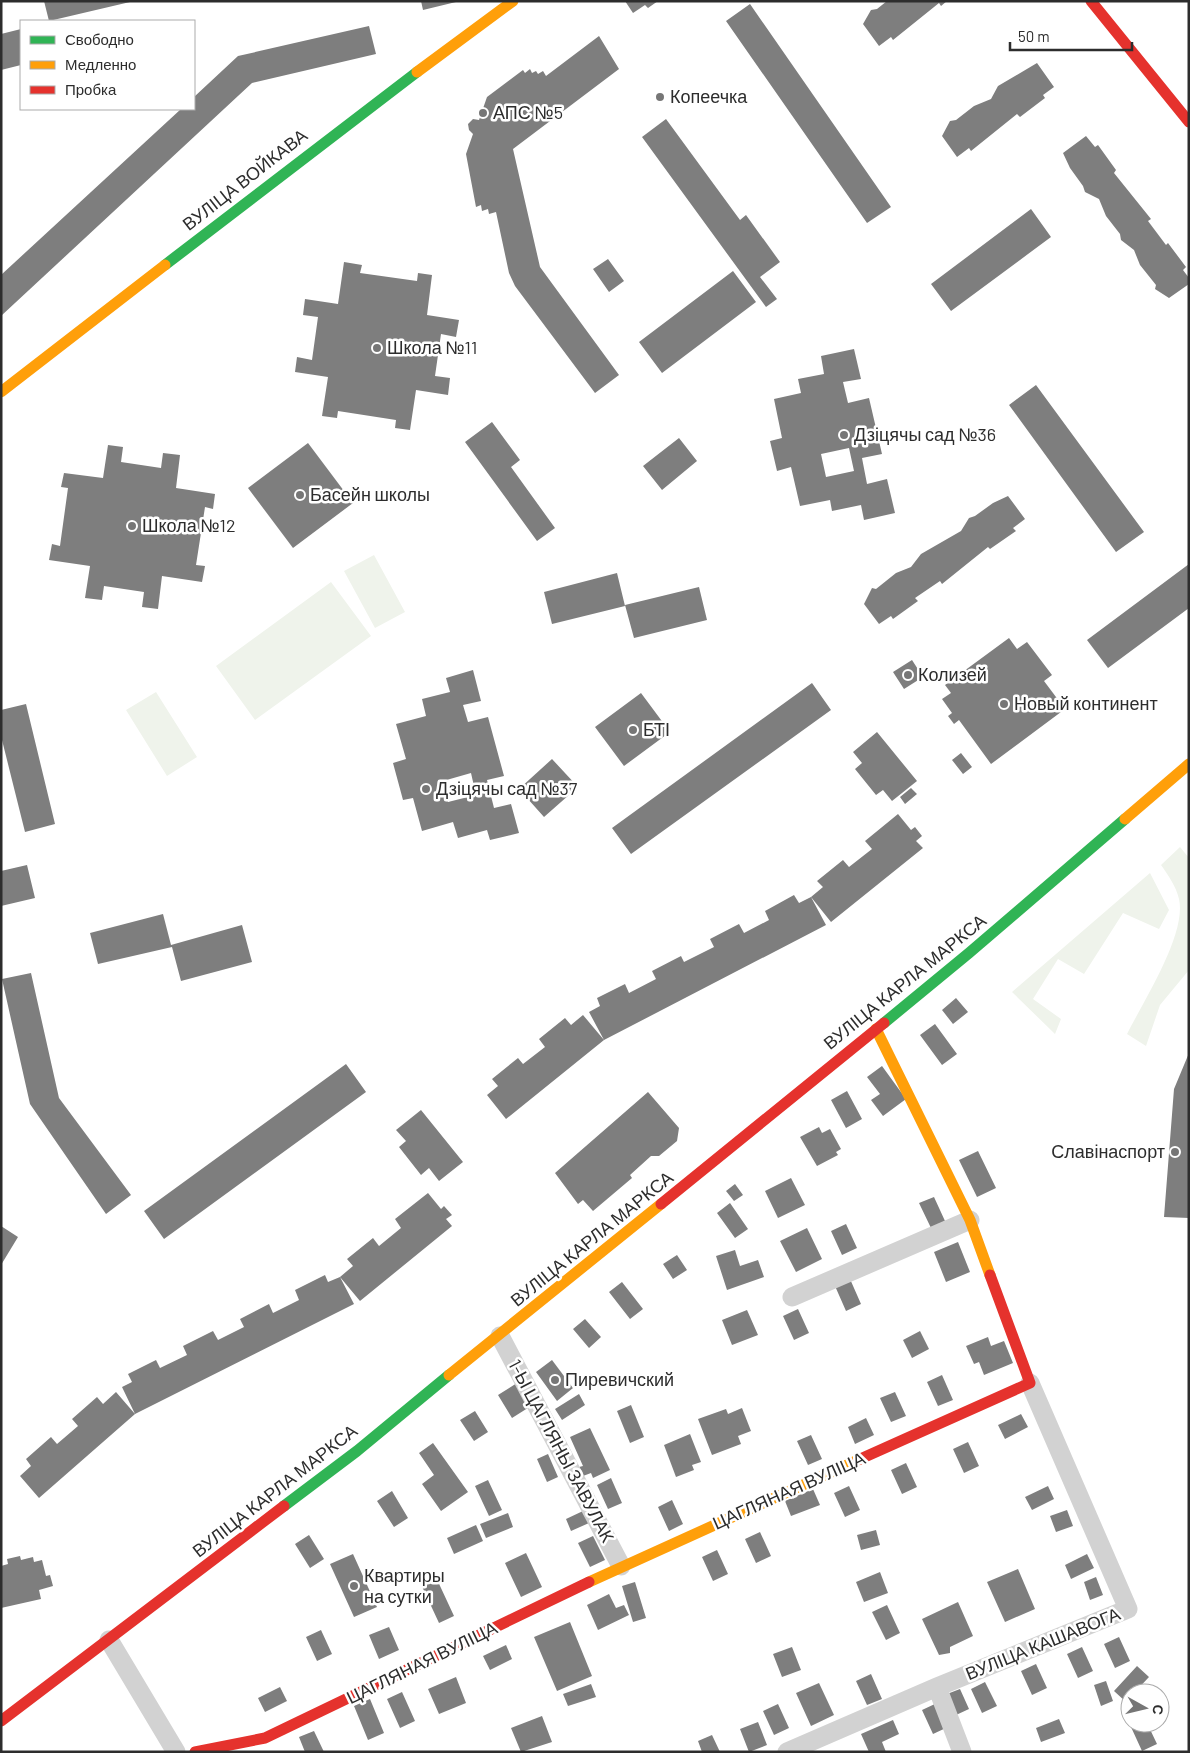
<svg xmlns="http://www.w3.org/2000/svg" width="1190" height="1753" viewBox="0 0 1190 1753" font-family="Barlow,sans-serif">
<rect width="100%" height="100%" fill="#fff"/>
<!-- green -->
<path fill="#eff3eb" d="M374 555 405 612 375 628 344 571Z
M331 582 371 636 255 720 216 666Z
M156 692 197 757 167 776 126 710Z
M1180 847 1189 858V970L1160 1005 1146 1046 1127 1034C1143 1002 1187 934 1179 899 1176 886 1168 875 1161 865Z
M1150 873 1169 910 1159 929 1123 913 1084 974 1058 959 1033 999 1061 1019 1055 1034 1012 992Z"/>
<!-- building -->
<path fill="#7e7e7e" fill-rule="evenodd" d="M44 1H130V2L49 21Z
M421 1H455L456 2 423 10Z
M625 1H658L648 8 645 5 633 13Z
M887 1H947L941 6 939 3 893 40 891 37 879 46 863 24 871 10 877 9Z
M750 4 891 207 867 223 726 21Z
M369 26 376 54 252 83 1 316V275L181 109H194V97L238 56Z
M21 29V65L1 70V34Z
M599 36 619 69 513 149 540 267 619 375 595 393 515 286 509 273 496 212 489 214 488 209 482 211 481 205 476 207 466 154 473 134 469 130 468 124 473 119 479 120 487 97 523 70 525 73 530 69 532 73 536 71 538 74 543 71 546 76Z
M1037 63 1054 87 1043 95 1045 98 1020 117 1017 114 971 151 969 148 957 157 942 136 950 121 956 120 974 106 991 99 998 86Z
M666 119 740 220 746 215 780 262 760 277 777 299 766 307 642 137Z
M1086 136 1095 147 1098 145 1116 170 1114 173 1151 219 1148 221 1166 245 1168 243 1186 267 1183 270 1189 278V284L1169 298 1155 289 1156 285 1140 265 1134 250 1121 240 1120 234 1106 216 1099 199 1085 192 1083 186 1070 168 1063 153Z
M1031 209 1051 237 951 311 931 284Z
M608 259 624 281 609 292 593 269Z
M344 262 362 265 360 273 417 281 418 273 432 275 427 315 459 320 456 337 441 334 435 376 450 378 448 395 416 390 410 430 395 428 396 420 338 411 337 418 322 416 328 377 295 372 297 357 312 360 318 317 303 315 305 299 338 304Z
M733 271 756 302 662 373 639 342Z
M854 349 861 379 843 382 848 403 869 398 882 454 862 458 867 484 887 479 895 513 864 520 861 505 832 511 830 500 800 506 791 467 777 471 770 441 782 438 774 399 801 393 798 379 824 374 821 356ZM849 448 854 471 826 477 821 454Z
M1036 385 1144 532 1116 552 1009 405Z
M492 422 520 460 511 467 555 528 537 541 465 442Z
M679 438 697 461 662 490 643 466Z
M308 443 353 503 293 548 248 488Z
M108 445 123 447 121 462 161 468 163 453 180 455 176 488 215 494 213 509 205 507 196 565 205 566 202 582 162 576 158 609 142 607 144 592 104 586 102 600 85 598 90 566 49 560 52 544 60 546 68 488 61 487 64 473 103 478Z
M1008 496 1025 519 1013 528 1016 531 990 549 988 547 942 584 940 581 915 598 918 601 893 619 891 616 879 624 864 604 872 588 876 589 896 573 911 567 921 554 961 531 969 518 975 516 993 503Z
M1189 564V608L1108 668 1087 640Z
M617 573 625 606 552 624 544 592Z
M699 587 707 620 634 638 625 605Z
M1009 638 1017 649 1027 642 1052 675 1044 681 1065 709 991 764 959 720 954 724 948 716 952 713 942 699 951 693 945 685Z
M912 660 923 677 904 689 893 672Z
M473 670 481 701 463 705 468 722 488 717 504 776 487 780 494 808 511 804 519 833 490 840 487 830 458 838 453 822 422 831 413 798 403 800 393 763 406 759 396 724 426 716 422 699 450 692 446 678ZM471 773 476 795 448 802 443 781Z
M812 683 831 710 631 854 612 828Z
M641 693 670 732 624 766 595 727Z
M26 704 55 824 25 832 1 736V710Z
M877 732 917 781 892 801 883 790 876 795 855 769 862 763 853 752Z
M961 753 972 767 963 774 952 760Z
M552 759 578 787 544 817 519 789Z
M911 788 917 794 905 804 900 797Z
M898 814 911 830 915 827 922 836 916 841 923 848 831 922 811 897 826 925 604 1040 589 1012 600 1006 597 998 625 984 629 993 656 979 652 971 681 956 684 962 714 947 710 939 739 924 744 933 769 920 765 911 794 895 799 903 811 897 823 887 817 881 843 860 849 867 872 849 865 841Z
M27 865 35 898 1 906V871Z
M163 914 171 945 242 925 252 962 181 981 172 947 98 964 90 933Z
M31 973 59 1098 131 1195 106 1214 30 1104 2 979Z
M956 998 968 1012 953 1024 942 1010Z
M583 1015 604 1040 506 1119 487 1095 498 1086 492 1079 518 1058 523 1064 545 1047 539 1039 565 1018 571 1025Z
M935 1024 957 1054 942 1065 920 1035Z
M1189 1053V1218L1164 1217 1174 1089Z
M346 1064 366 1092 164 1239 144 1211Z
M882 1066 906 1099 883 1116 871 1100 880 1094 867 1077Z
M847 1091 862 1119 846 1128 831 1100Z
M648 1092 679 1128 677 1141 659 1156H651L630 1175 632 1178 593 1211 583 1200 578 1204 555 1173Z
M421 1110 463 1162 439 1181 429 1168 421 1175 399 1147 406 1141 396 1130Z
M819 1127 822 1133 830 1129 841 1149 836 1152 838 1155 817 1166 800 1137Z
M978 1151 996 1188 977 1197 959 1160Z
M791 1178 805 1205 778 1218 765 1191Z
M735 1184 743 1195 734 1201 726 1191Z
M428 1193 441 1209 444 1206 452 1215 446 1219 452 1226 360 1301 340 1277 354 1304 135 1414 122 1387 132 1382 128 1374 156 1360 160 1368 187 1355 183 1346 213 1331 218 1340 244 1327 240 1319 269 1304 273 1313 299 1300 295 1290 325 1275 328 1282 340 1277 353 1266 347 1259 373 1238 379 1246 401 1228 395 1219Z
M934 1197 945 1221 931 1228 919 1203Z
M730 1203 748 1229 735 1238 717 1213Z
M846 1224 857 1248 842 1255 831 1231Z
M1 1226 18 1237 1 1265Z
M807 1228 822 1259 796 1272 780 1241Z
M958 1242 970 1272 946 1282 934 1252Z
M735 1250 740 1266 758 1260 764 1277 727 1290 716 1256Z
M677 1255 687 1270 673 1279 663 1264Z
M850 1279 861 1304 846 1311 835 1286Z
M622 1282 643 1309 630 1319 609 1292Z
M798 1309 809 1333 794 1340 783 1316Z
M747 1310 758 1335 732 1345 722 1320Z
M585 1319 601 1337 589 1348 573 1329Z
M920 1331 929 1349 912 1358 903 1340Z
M988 1337 991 1346 1004 1341 1013 1363 984 1375 979 1362 974 1364 966 1346Z
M552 1360 573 1388 557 1401 536 1372Z
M942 1375 953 1400 938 1406 927 1382Z
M517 1383 531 1406 512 1418 498 1395Z
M116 1392 135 1414 39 1498 20 1476 31 1466 26 1459 51 1437 57 1444 78 1426 72 1419 97 1397 103 1404Z
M895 1392 906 1416 891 1422 880 1398Z
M579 1394 585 1405 562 1420 555 1409Z
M631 1405 644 1437 630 1443 617 1411Z
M742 1408 751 1431 738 1436 741 1444 712 1455 698 1419 726 1409 728 1414Z
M475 1411 488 1432 474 1441 460 1420Z
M1021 1414 1028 1427 1005 1439 998 1425Z
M866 1418 874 1435 855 1444 848 1427Z
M590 1428 610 1470 593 1478 591 1473 583 1476 579 1467 583 1466 570 1437Z
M690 1434 701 1462 692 1465 694 1470 676 1477 664 1445Z
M811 1435 822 1459 808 1465 797 1441Z
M968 1442 979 1466 964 1473 953 1449Z
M433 1443 468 1492 441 1511 422 1484 434 1475 419 1453Z
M548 1454 558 1477 547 1482 537 1459Z
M906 1463 917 1487 902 1494 891 1470Z
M611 1478 622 1503 608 1509 597 1485Z
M488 1480 502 1510 489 1516 475 1486Z
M849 1486 860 1510 845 1517 834 1493Z
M1048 1486 1054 1499 1032 1510 1025 1497Z
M813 1489 820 1505 791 1516 785 1501Z
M392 1491 408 1518 394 1527 377 1501Z
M672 1500 683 1524 669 1531 658 1507Z
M1067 1510 1073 1526 1056 1532 1050 1516Z
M583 1511 589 1523 571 1531 566 1519Z
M508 1513 513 1527 486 1538 480 1524Z
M476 1525 483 1541 454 1554 447 1538Z
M876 1530 880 1545 861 1550 857 1535Z
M760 1532 771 1556 756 1563 745 1539Z
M309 1535 324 1559 310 1568 295 1544Z
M593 1536 605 1560 590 1567 578 1543Z
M717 1550 728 1574 713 1581 702 1557Z
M526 1553 542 1587 521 1597 505 1563Z
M353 1554 377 1607 354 1617 330 1564Z
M1087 1554 1094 1568 1071 1579 1065 1565Z
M20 1556 21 1560 33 1557 34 1562 42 1560 46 1576 50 1575 53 1586 39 1590 41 1599 1 1608V1566L8 1564 7 1559Z
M1018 1569 1035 1609 1005 1622 987 1582Z
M880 1572 888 1593 864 1602 856 1582Z
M434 1573 454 1616 439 1623 419 1580Z
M1096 1577 1103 1595 1090 1600 1084 1582Z
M635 1582 646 1618 633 1622 622 1586Z
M609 1594 616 1608 624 1605 629 1615 598 1630 587 1605Z
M958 1602 973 1636 950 1647V1653L939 1655 922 1619Z
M887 1605 900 1633 886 1640 872 1612Z
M570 1622 592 1676 557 1691 534 1637Z
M389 1627 399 1650 379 1659 369 1635Z
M321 1630 332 1654 317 1661 306 1637Z
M1119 1637 1130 1661 1115 1668 1104 1644Z
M506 1645 512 1659 490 1670 483 1656Z
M792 1647 801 1670 782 1677 773 1654Z
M1082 1647 1093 1671 1078 1678 1067 1654Z
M1036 1664 1047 1688 1032 1695 1021 1671Z
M1137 1666 1149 1677 1134 1693H1130V1698L1126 1702 1114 1691Z
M871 1674 882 1699 867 1705 856 1681Z
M456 1677 466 1703 439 1714 428 1689Z
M1106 1681 1113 1701 1101 1706 1094 1685Z
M985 1682 997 1706 982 1713 971 1689Z
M819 1683 834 1715 811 1726 796 1693Z
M591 1684 596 1697 568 1706 563 1694Z
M280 1687 287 1701 265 1712 258 1698Z
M960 1689 969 1709 956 1715 947 1694Z
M402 1692 415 1721 400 1728 387 1699Z
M370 1699 384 1733 368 1740 354 1706Z
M937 1703 948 1727 933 1734 922 1710Z
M778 1704 789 1728 774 1735 763 1711Z
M542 1716 552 1742 521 1752 511 1728Z
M1059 1719 1065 1733 1041 1742 1036 1728Z
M893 1720 899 1734 882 1742 886 1752H869L861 1734Z
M758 1722 767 1745 749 1752 740 1729Z
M1140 1723H1147L1157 1744 1142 1751 1131 1727Z
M314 1731 324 1752H305L299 1737Z
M712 1735 720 1752H702L698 1741Z"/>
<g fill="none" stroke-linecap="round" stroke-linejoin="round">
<!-- street -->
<path stroke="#d2d2d2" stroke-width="19" d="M792 1297 970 1220
M500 1336 621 1566
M109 1640 176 1752
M937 1687 962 1752
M787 1752 937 1687 1128 1609 1030 1383"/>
<!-- fast -->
<path stroke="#30b455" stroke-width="11" d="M165 265 417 72
M884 1023 969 953 1125 819
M284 1506 357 1451 449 1375"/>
<!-- slow -->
<path stroke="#ff9f0a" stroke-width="11" d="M417 72 513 1
M1 392 165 265
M1125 819 1189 764
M876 1029 970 1220 990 1275
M449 1375 661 1204
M589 1582 858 1460"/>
<!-- jam -->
<path stroke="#e5322d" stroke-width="11" d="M1091 1 1189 122
M661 1204 884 1023
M858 1460 1030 1383 990 1275
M1 1721 284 1506
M195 1752 265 1738 589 1582"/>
</g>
<!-- markers -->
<g fill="#767676" stroke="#fff" stroke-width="2">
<circle cx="660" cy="97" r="5"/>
<circle cx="483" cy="113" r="5"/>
<circle cx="377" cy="348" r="5"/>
<circle cx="844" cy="435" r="5"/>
<circle cx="300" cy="495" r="5"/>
<circle cx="132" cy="526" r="5"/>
<circle cx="908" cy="675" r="5"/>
<circle cx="1004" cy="704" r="5"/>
<circle cx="633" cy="730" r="5"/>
<circle cx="426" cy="789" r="5"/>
<circle cx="1175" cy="1152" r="5"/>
<circle cx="555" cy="1380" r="5"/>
<circle cx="354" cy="1586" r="5"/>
</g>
<g text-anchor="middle" stroke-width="5" stroke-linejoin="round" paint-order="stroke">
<!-- poi labels -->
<g font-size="18" fill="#2d2d2d" stroke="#fff" text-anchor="start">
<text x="670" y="103">Копеечка</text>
<text x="493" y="119">АПС №5</text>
<text x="387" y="354">Школа №11</text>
<text x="854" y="441">Дзіцячы сад №36</text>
<text x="310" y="501">Басейн школы</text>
<text x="142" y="532">Школа №12</text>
<text x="918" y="681">Колизей</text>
<text x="1014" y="710">Новый континент</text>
<text x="643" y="736">БТІ</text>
<text x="436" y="795">Дзіцячы сад №37</text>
<text x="1165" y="1158" text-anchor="end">Славінаспорт</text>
<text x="565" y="1386">Пиревичский</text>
<text x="364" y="1582">Квартиры<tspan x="364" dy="21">на сутки</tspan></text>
</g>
<!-- street labels -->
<g font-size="18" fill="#2d2d2d" stroke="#fff">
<text transform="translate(245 180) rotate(-38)" y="6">ВУЛІЦА ВОЙКАВА</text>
<text transform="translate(905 982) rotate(-39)" y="6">ВУЛІЦА КАРЛА МАРКСА</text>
<text transform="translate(592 1239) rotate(-39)" y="6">ВУЛІЦА КАРЛА МАРКСА</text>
<text transform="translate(561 1451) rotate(62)" y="6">1-Ы ЦАГЛЯНЫ ЗАВУЛАК</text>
<text transform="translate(275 1491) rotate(-38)" y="6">ВУЛІЦА КАРЛА МАРКСА</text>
<text transform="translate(789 1491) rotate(-24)" y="6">ЦАГЛЯНАЯ ВУЛІЦА</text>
<text transform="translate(1043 1644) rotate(-22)" y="6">ВУЛІЦА КАШАВОГА</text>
<text transform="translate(422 1663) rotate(-26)" y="6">ЦАГЛЯНАЯ ВУЛІЦА</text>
</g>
</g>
<!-- border -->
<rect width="1190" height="1753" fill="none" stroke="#2d2d2d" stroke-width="5"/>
<!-- legend -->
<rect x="20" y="20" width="175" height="90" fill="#ffffff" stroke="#ababab"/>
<rect x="30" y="36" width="25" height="8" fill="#30b455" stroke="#ababab"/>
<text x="65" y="45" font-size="15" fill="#2d2d2d">Свободно</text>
<rect x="30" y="61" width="25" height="8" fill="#ff9f0a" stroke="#ababab"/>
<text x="65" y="70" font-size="15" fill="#2d2d2d">Медленно</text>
<rect x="30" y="86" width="25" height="8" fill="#e5322d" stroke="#ababab"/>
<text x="65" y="95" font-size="15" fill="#2d2d2d">Пробка</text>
<!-- north arrow -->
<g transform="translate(1145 1708) rotate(98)"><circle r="24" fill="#ffffff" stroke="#ababab"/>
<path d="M0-4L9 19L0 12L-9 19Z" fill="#767676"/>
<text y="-8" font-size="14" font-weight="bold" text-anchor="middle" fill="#2d2d2d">С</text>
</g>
<!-- scale -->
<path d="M1010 42v8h122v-8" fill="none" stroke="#2d2d2d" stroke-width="2.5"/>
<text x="1018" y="42" font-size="15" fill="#2d2d2d" stroke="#ffffff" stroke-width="4" paint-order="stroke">50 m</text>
</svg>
